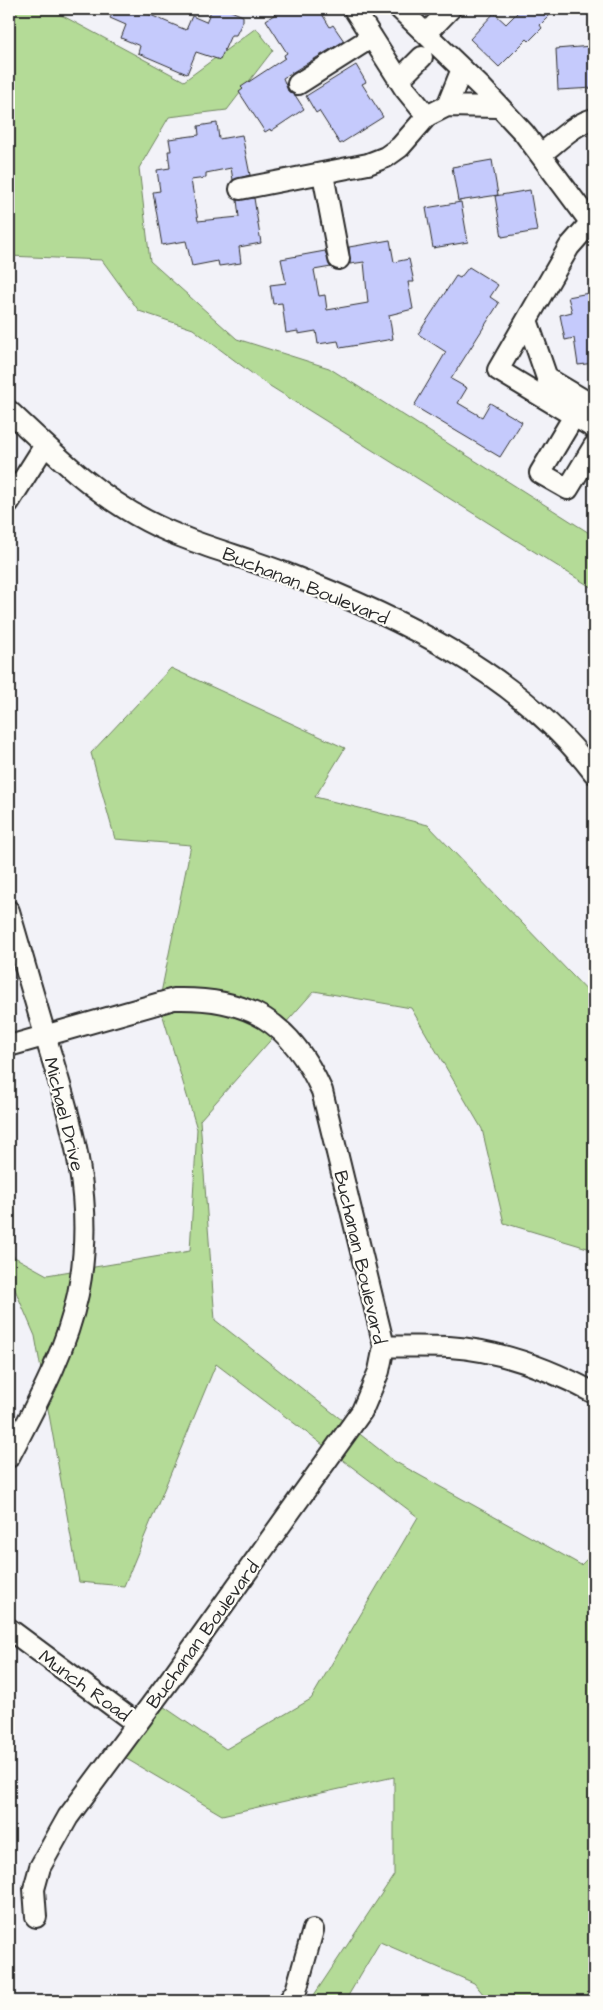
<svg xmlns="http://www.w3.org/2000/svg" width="603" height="2010" viewBox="0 0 603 2010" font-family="'Architects Daughter',sans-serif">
<rect width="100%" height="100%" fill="#f2f2f8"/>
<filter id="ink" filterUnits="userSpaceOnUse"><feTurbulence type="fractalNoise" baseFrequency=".02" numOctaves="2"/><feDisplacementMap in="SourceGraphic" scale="10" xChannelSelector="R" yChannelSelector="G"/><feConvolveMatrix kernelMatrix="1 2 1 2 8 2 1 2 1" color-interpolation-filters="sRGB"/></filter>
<g filter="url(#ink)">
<!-- green -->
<path fill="#b4db97" stroke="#708361" d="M9 9H50L184 81 256 28 273 50 227 110 169 117 139 168 150 261 237 339 329 368 594 536V589L262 381 193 329 139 311 102 260 9 256Z
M171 668 345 748 315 797 428 825 594 998V1250L504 1223 482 1129 411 1008 314 991 200 1120 215 1320 394 1461 581 1565 594 1552V2001H489L474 1983 380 1942 345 2001H310L394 1875V1777L222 1815 113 1751 151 1698 226 1749 311 1699 418 1517 216 1364 124 1586 79 1582 35 1336 13 1285H9V1254L47 1275 190 1251 197 1129 159 1003 191 845 115 839 91 753Z"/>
<!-- building -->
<path fill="#c5cafc" stroke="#2b2b2b" d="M115 9H150L148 14 186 30 192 16 206 22 212 9H226L243 16V21L236 35H231L220 60 196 52 187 74 138 53 140 46 121 38 126 25 110 18Z
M289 9H319L330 27 333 25 344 41 283 78 288 91 295 95 304 109 271 131 270 129 265 132 239 92 243 89 241 87 285 58 284 55 287 53 266 20 280 11 283 12Z
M521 9H556L540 25 542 28 529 41 527 39 499 67 470 39 494 13 506 24Z
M591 46 594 88 558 90 556 49Z
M356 65 366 82 362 84 383 117 340 144 319 111 316 113 306 96Z
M217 123 219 139 242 135 250 175 233 180 231 168 206 173V178L191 180 198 221 239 217 237 200 254 198 261 243 239 247 241 263 219 266 218 261 192 266 186 241 162 245 153 192 160 191 157 170 170 168 168 151H171L169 139 199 135 198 126Z
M492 160 498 195 458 201 452 167Z
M530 190 537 231 502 237 495 196Z
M461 202 468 242 433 248 426 208Z
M390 240 394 262 409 259 414 282H408L413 309 389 315 393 339 340 348 338 341 318 344 316 331 298 334V331L286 333 282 303 273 304 270 285 286 283 281 259 325 251 331 267 314 270 319 296 325 295 327 310 368 303 364 262 350 264 349 247Z
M469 267 498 285 490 297 499 303 451 379 467 388 458 403 482 417 490 403 522 422 500 457 414 406 446 352 418 334 456 276 460 278Z
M594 292V363L578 365 574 338 565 340 560 315 572 312 568 297Z"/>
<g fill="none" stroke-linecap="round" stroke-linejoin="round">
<defs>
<path id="minor" d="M354 9 405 89 427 116
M400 9 482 88 524 133 594 227
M426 34 450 9
M399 80 422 57
M298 84 372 37
M447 106 498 107
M541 154C557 142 575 123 594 119
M323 174 339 259
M240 189 368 164 386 157 400 147 427 116 447 106 462 69
M591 222 569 247 498 370 594 428
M527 320 547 378 594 406
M9 411C52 451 94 494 147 521 191 544 239 555 285 573 399 617 518 673 594 773
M574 416 540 473 568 489 594 446
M9 502 45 445
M9 911C22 955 35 1000 48 1045 74 1130 96 1204 78 1294 66 1352 36 1405 9 1457
M9 1046 174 999C249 997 291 1022 322 1091L384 1346 379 1371 362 1411 174 1674 68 1817 40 1867 34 1889 36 1917
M384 1346C405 1347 427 1346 449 1347 500 1350 550 1369 594 1393
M9 1629 137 1724
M289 2001 296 1991 313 1930"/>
</defs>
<!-- minor casing -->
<use href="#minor" stroke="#2b2b2b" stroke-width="24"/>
<!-- minor -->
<use href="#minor" stroke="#fdfcf7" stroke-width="20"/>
</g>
</g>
<g text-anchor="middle" stroke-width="4.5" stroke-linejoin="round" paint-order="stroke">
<!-- street labels -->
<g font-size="19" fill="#2b2b2b" stroke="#fdfcf7">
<text transform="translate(306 585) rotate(22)" y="7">Buchanan Boulevard</text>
<text transform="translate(65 1114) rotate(76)" y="7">Michael Drive</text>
<text transform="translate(361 1257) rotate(77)" y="7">Buchanan Boulevard</text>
<text transform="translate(202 1634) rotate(-54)" y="7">Buchanan Boulevard</text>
<text transform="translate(85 1685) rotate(36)" y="7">Munch Road</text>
</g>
</g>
<!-- margin -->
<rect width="603" height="2010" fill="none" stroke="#fdfcf7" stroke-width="30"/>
<rect x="15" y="15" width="573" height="1980" fill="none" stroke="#2b2b2b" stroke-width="2" filter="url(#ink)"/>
</svg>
